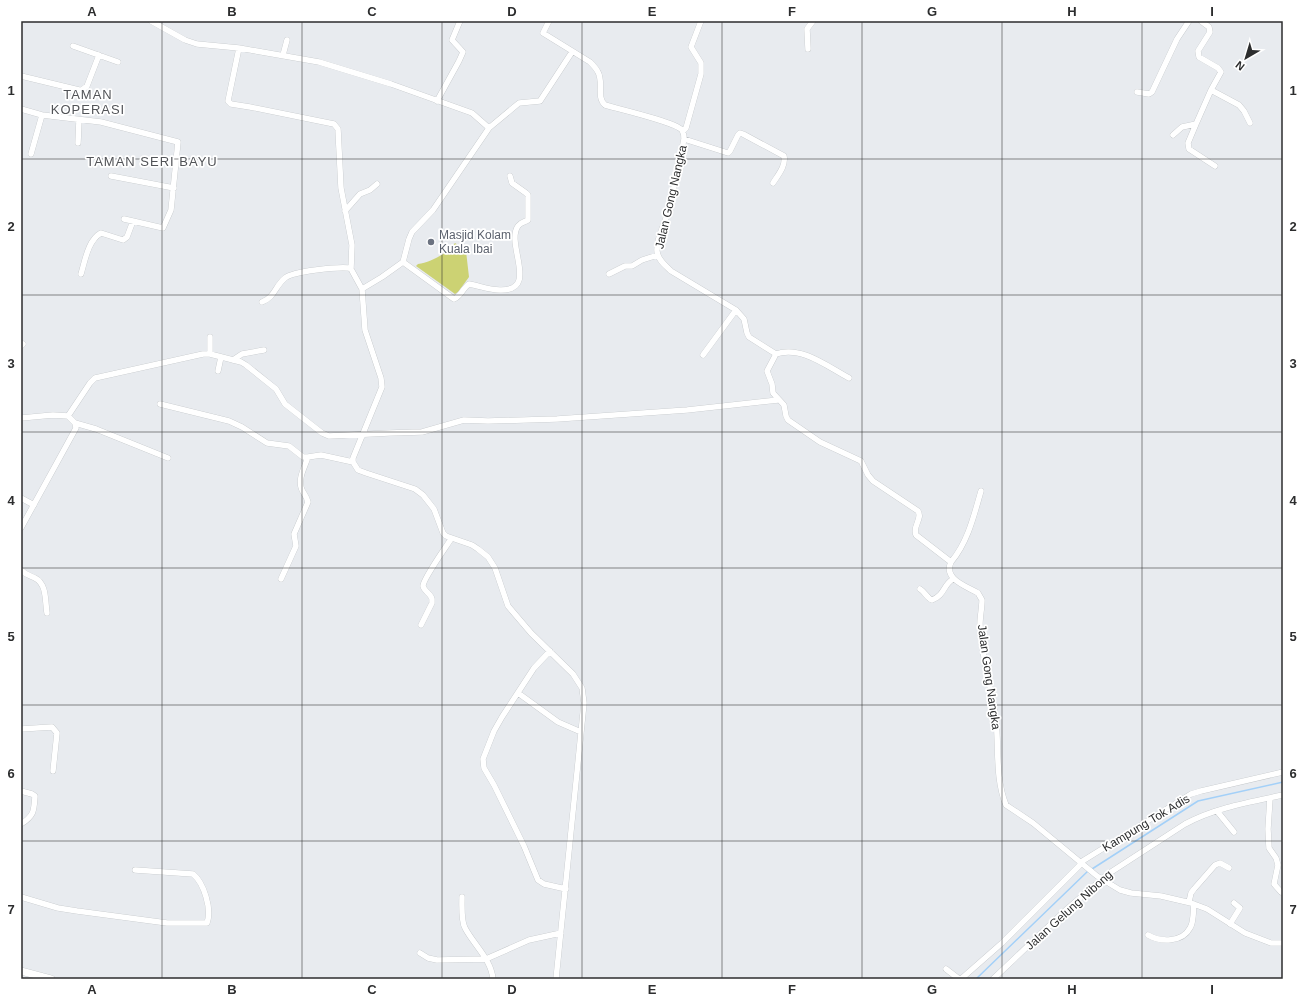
<svg xmlns="http://www.w3.org/2000/svg" width="1304" height="1000" viewBox="0 0 1304 1000" font-family="Helvetica,sans-serif">
<rect width="100%" height="100%" fill="#e8ebef"/>
<!-- green -->
<path fill="#ccd273" d="M455 243 466 251 469 277 458 292 455 294 416 266 418 264C431 262 447 254 455 243Z"/>
<g fill="none" stroke-linecap="round" stroke-linejoin="round">
<!-- stream -->
<path stroke="#a3d0f8" stroke-width="1.5" d="M1092 869 1198 801 1283 782
M976 979 1088 871"/>
<defs>
<path id="minor" d="M151 21 185 40 197 44 239 48 319 62 391 84 472 113 489 128 519 103 540 101 572 52
M549 21 543 33 590 62C593 65 596 68 598 72 604 83 596 97 605 105 619 109 675 122 682 130 684 133 684 136 684 139 679 164 674 190 667 215 664 226 656 239 657 251 657 259 666 266 671 271L736 310 744 319 747 333 749 337 776 354
M1201 21 1209 27 1210 32 1198 51 1199 57 1218 68 1221 72 1211 90 1239 105 1244 111 1250 123
M73 46 118 62
M239 48 228 101 231 104 250 107 334 124 338 129 341 188 352 245 351 269
M808 49 807 29 813 21
M283 55 287 40
M21 76 79 90H82L87 86 99 55
M1137 92 1149 94 1152 92 1177 39 1189 21
M437 101 459 61 463 52 452 40 460 21
M21 109 42 115 101 122 178 142 171 210 163 228 124 219
M1196 124 1188 143 1189 149 1215 166
M489 128 433 210 412 232 409 239 403 262 382 277 362 289 365 330 381 378 382 387 353 458V462L358 470 366 473 415 489 423 495 434 509 443 533 446 536 472 545 478 549 488 557 495 568 508 606 531 633 573 674 582 688 584 703 556 979
M683 131 686 128 701 74V63L691 47 701 21
M1173 135 1182 127 1196 124 1211 90
M684 139 728 153 730 151 738 135 740 133 743 134 784 156C786 166 778 175 773 183
M78 143 79 120
M31 154 42 115
M111 176 174 188
M345 211 360 194 370 190 377 184
M403 262 454 299C461 296 463 288 469 284 480 286 489 290 500 290 540 291 505 244 518 226 521 222 525 222 528 220V195L526 193 512 183 510 176
M81 274C85 261 88 240 101 233L123 240 127 237 133 221
M609 274 625 266H632L642 260 658 255
M262 302C275 297 275 286 285 278 294 271 336 267 349 268L351 269 362 289
M21 346 23 344
M210 354V337
M703 355 736 310
M233 360 242 354 264 350
M218 371 221 357
M849 378C828 367 801 345 776 354L767 371 772 384 773 393 784 405 786 416 788 420 820 442 861 461 868 475 873 481 918 511C923 519 912 526 916 535L951 562C943 579 966 586 978 593L982 600C982 608 980 616 980 624 981 657 992 688 996 720 999 748 995 778 1006 805L1033 823 1097 876 1120 890 1131 893 1161 896 1191 903 1207 909 1245 933 1271 943H1283
M160 404 229 421 242 427 267 443 289 446 303 457H308L321 455 353 462
M68 416 90 383 95 378 203 354H210L241 362 246 365 276 389 285 404 322 433 329 436 389 433 422 432 464 420 488 421 557 419 687 410 778 400
M21 418 53 415 68 416 75 423 76 428 21 528
M75 423 96 429 168 458
M21 498 34 505
M951 562C968 542 974 515 981 491
M21 570C26 575 29 575 35 578 47 584 45 601 47 613
M281 579 296 546 294 534 308 502C307 497 304 494 302 490 297 479 305 467 308 457
M920 589C925 592 927 598 932 600 945 595 943 585 953 579
M421 625 432 603V599C431 594 424 591 423 586 423 579 446 547 451 539
M550 651 534 668 502 717 494 731 483 759 484 768 494 785 524 846 538 880 544 884 566 889
M518 693 558 722 581 732
M21 729 52 727 57 733 53 771
M21 791 32 794 35 796C34 811 34 816 21 824
M1270 798 1268 829 1269 848 1276 858 1278 865 1274 884 1281 892
M1217 811 1234 832
M1081 862 1191 794 1201 791 1283 772
M21 897 58 908 77 911 167 923H207C212 909 204 883 193 874L135 870
M462 897C462 905 461 921 465 928 474 945 491 959 493 979
M1189 902 1191 893 1194 889 1215 865 1220 863 1229 868
M1230 924 1240 908 1234 903
M1148 935C1160 942 1182 943 1190 928 1194 922 1193 911 1194 904
M420 953 428 958 437 960 486 959 529 940 561 933
M946 969 959 979
M961 979 1002 943 1082 863
M993 979 1067 909 1108 874 1185 824C1214 808 1250 802 1283 795"/>
<path id="tertiary" d="M21 971 51 979"/>
</defs>
<!-- minor casing -->
<use href="#minor" stroke="#bbbfc2" stroke-width="6"/>
<!-- tertiary casing -->
<use href="#tertiary" stroke="#bbbfc2" stroke-width="8"/>
<!-- minor -->
<use href="#minor" stroke="#fff" stroke-width="5.5"/>
<!-- tertiary -->
<use href="#tertiary" stroke="#fff" stroke-width="7"/>
</g>
<!-- grid -->
<path fill="none" stroke="#2c2d2e" stroke-width="1" stroke-opacity="0.55" d="M162 21V979M302 21V979M442 21V979M582 21V979M722 21V979M862 21V979M1002 21V979M1142 21V979M21 159H1283M21 295H1283M21 432H1283M21 568H1283M21 705H1283M21 841H1283"/>
<!-- markers -->
<circle fill="#6b7280" stroke="#fff" stroke-width="1.5" cx="431" cy="242" r="4"/>
<g text-anchor="middle" stroke-width="3.5" stroke-linejoin="round" paint-order="stroke">
<!-- street labels -->
<g font-size="12" fill="#2c2d2e" stroke="#fff">
<text transform="translate(671 197) rotate(-77)" y="4">Jalan Gong Nangka</text>
<text transform="translate(989 677) rotate(82)" y="4">Jalan Gong Nangka</text>
<text transform="translate(1146 823) rotate(-31)" y="4">Kampung Tok Adis</text>
<text transform="translate(1069 910) rotate(-42)" y="4">Jalan Gelung Nibong</text>
</g>
<!-- worship labels -->
<g font-size="12" fill="#5b616d" stroke="#fff" text-anchor="start">
<text x="439" y="239">Masjid Kolam<tspan x="439" dy="14">Kuala Ibai</tspan></text>
</g>
<!-- neighbourhood labels -->
<g font-size="13" letter-spacing="1" fill="#515357" stroke="#fff">
<text x="88" y="99">TAMAN<tspan x="88" dy="15">KOPERASI</tspan></text>
<text x="152" y="166">TAMAN SERI BAYU</text>
</g>
</g>
<!-- border -->
<rect width="1304" height="1000" fill="none" stroke="#ffffff" stroke-width="44"/>
<!-- north arrow -->
<g transform="translate(1246 58) rotate(218)" stroke="#ffffff" stroke-width="3" paint-order="stroke">
<path d="M0-3L7 15L0 10L-7 15Z" fill="#2c2d2e"/>
<text y="-6" font-size="11" font-weight="bold" text-anchor="middle" fill="#2c2d2e">N</text>
</g>
<rect x="22" y="22" width="1260" height="956" fill="none" stroke="#2c2d2e" stroke-width="1.5"/>
<g font-size="13" text-anchor="middle" font-weight="bold" fill="#2c2d2e">
<text x="92" y="16">A</text>
<text x="232" y="16">B</text>
<text x="372" y="16">C</text>
<text x="512" y="16">D</text>
<text x="652" y="16">E</text>
<text x="792" y="16">F</text>
<text x="932" y="16">G</text>
<text x="1072" y="16">H</text>
<text x="1212" y="16">I</text>
<text x="11" y="95">1</text>
<text x="1293" y="95">1</text>
<text x="11" y="231">2</text>
<text x="1293" y="231">2</text>
<text x="11" y="368">3</text>
<text x="1293" y="368">3</text>
<text x="11" y="505">4</text>
<text x="1293" y="505">4</text>
<text x="11" y="641">5</text>
<text x="1293" y="641">5</text>
<text x="11" y="778">6</text>
<text x="1293" y="778">6</text>
<text x="11" y="914">7</text>
<text x="1293" y="914">7</text>
<text x="92" y="994">A</text>
<text x="232" y="994">B</text>
<text x="372" y="994">C</text>
<text x="512" y="994">D</text>
<text x="652" y="994">E</text>
<text x="792" y="994">F</text>
<text x="932" y="994">G</text>
<text x="1072" y="994">H</text>
<text x="1212" y="994">I</text>
</g>
</svg>
